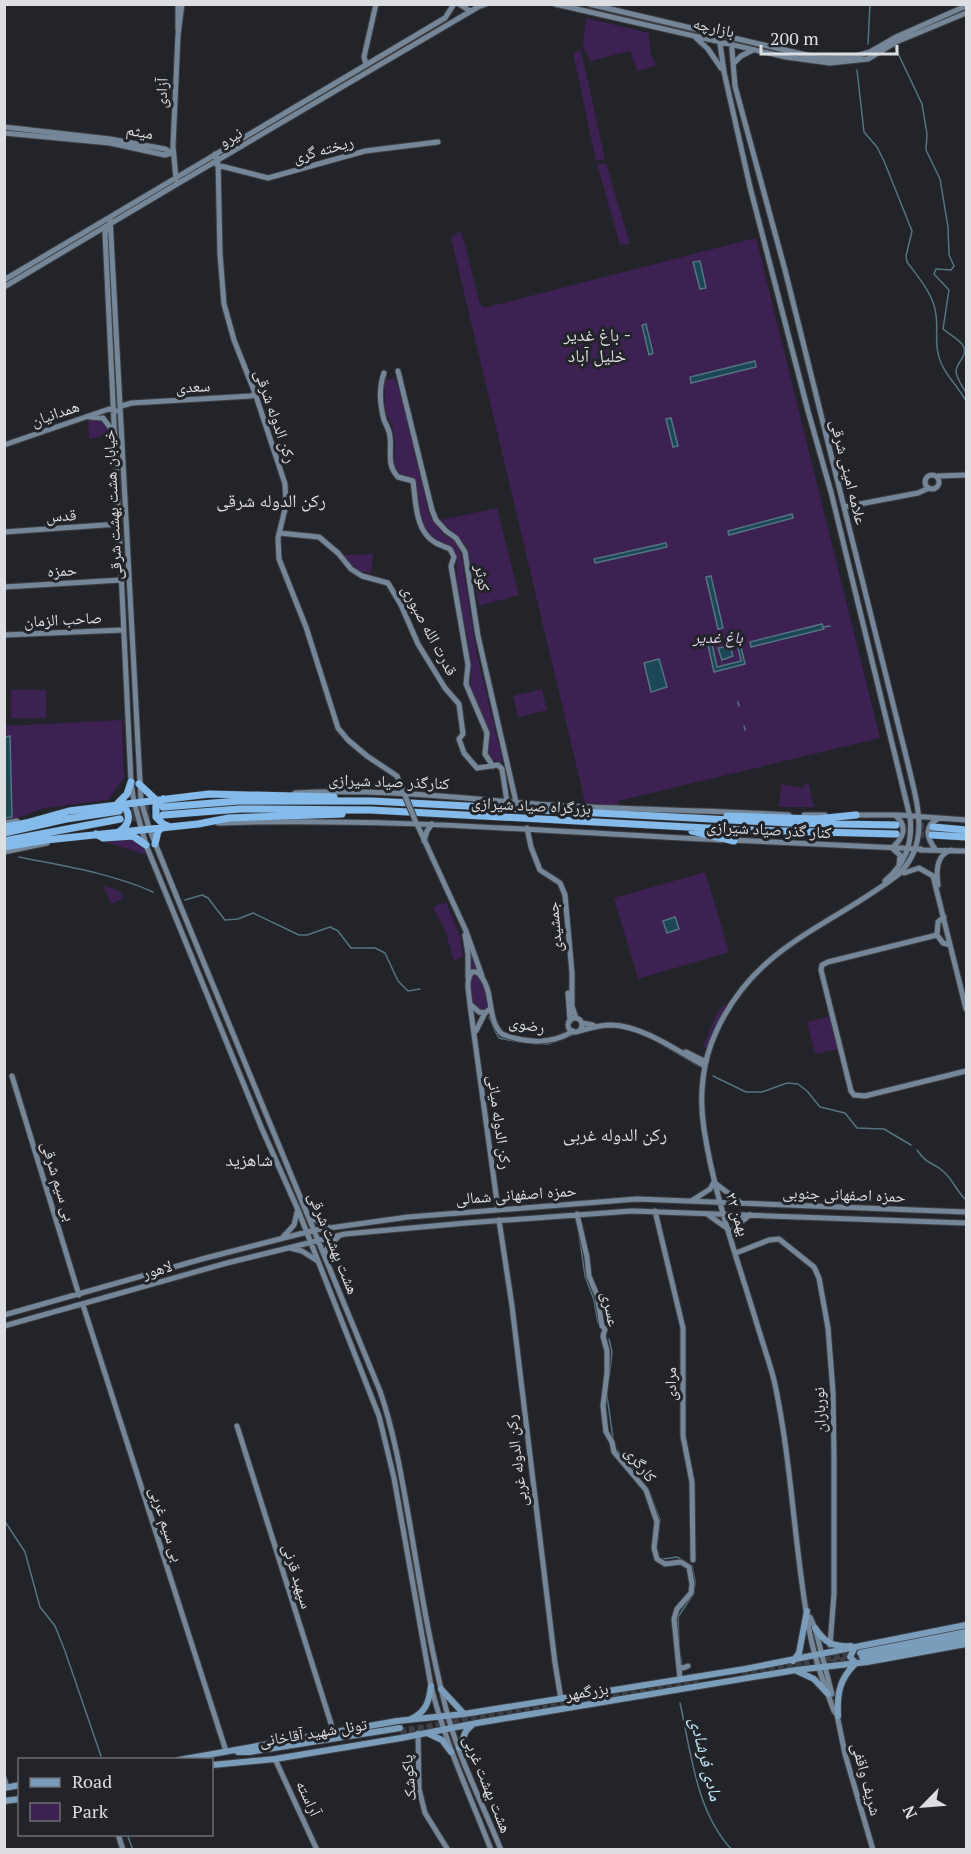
<svg xmlns="http://www.w3.org/2000/svg" width="971" height="1854" viewBox="0 0 971 1854" font-family="'PT Serif','Noto Naskh Arabic',serif">
<rect width="100%" height="100%" fill="#222429"/>
<!-- green -->
<path fill="#3c2152" d="M586 18 649 33 651 54 656 66 637 71 630 51 590 61 583 46Z
M581 50 605 159 596 161 573 53Z
M606 163 630 244 620 245 597 165Z
M460 231 463 237 480 304 483 307H488L756 238 880 738 618 801 619 808 586 806 451 238Z
M394 378 400 391 429 515 443 534 457 543 461 554 477 655 503 762H498L491 759 488 752 490 733 470 685C475 654 462 619 457 588 456 578 458 565 456 555 452 543 439 543 431 535 418 523 420 495 414 478L400 474 394 466 395 439 392 425 385 412V380Z
M88 419 102 420 114 434 89 439Z
M497 508 519 595 479 606 467 546 441 520Z
M373 554 371 573 356 571 343 555Z
M542 689 547 710 518 717 513 696Z
M11 690H46V718H11Z
M122 720 124 778 108 800 45 808 17 818 5 819V726Z
M808 782 814 807H779L781 784 801 788Z
M132 838 141 844 147 855 99 840Z
M705 872 729 952 638 979 614 898Z
M103 886 118 890 124 898 111 904Z
M446 902 460 937 463 956 454 961 446 933 433 907Z
M470 939 492 1004 485 1013 470 1004Z
M723 1005 726 1007 707 1048 703 1047 716 1015Z
M830 1016 838 1049 815 1054 807 1022Z"/>
<!-- water -->
<path fill="#1b4756" stroke="#557480" stroke-width="1.5" d="M700 261 706 288 700 289 693 262Z
M646 324 653 353 649 355 642 325Z
M755 361 756 367 691 383 690 377Z
M671 418 678 446 673 447 666 419Z
M792 514 793 518 729 535 728 531Z
M666 543 667 547 595 563 594 559Z
M711 576 723 628 718 629 706 577Z
M822 624 824 629 751 647 750 642Z
M738 634 745 664 714 672 707 641 721 637 722 642 712 644 717 667 741 661 736 638 726 640 725 637Z
M730 646 733 656 722 660 718 648Z
M659 659 667 687 651 692 644 663Z
M10 736 12 817 5 818V737Z
M675 917 679 929 667 933 663 921Z"/>
<g fill="none" stroke-linecap="round" stroke-linejoin="round">
<!-- stream -->
<path stroke="#557480" stroke-width="1.5" d="M868 44 870 4
M895 47 922 104 927 134 926 150 940 179 948 227 949 255 954 266 951 270 936 269 934 274 949 290 943 329C949 334 957 338 962 344 970 355 957 361 956 371 956 378 963 387 966 393
M857 70 864 132 877 147 884 161 912 231 906 256 907 262C919 278 934 295 936 315 938 328 935 341 938 353 941 371 958 386 966 401
M823 627 830 626
M738 702 739 706
M744 726 745 730
M19 857C63 866 111 873 153 892
M185 900 202 895 208 898 225 920 238 919 253 913 299 935H307L330 927 338 931 351 948H375L385 953 398 981 408 991 420 989
M489 1017 495 1031 499 1038 519 1042
M570 1036 579 1032
M529 1043 548 1044 557 1041
M663 1045 699 1066
M713 1076 746 1092H762L787 1083 798 1084 807 1091 820 1107 845 1113 857 1128 884 1129 911 1145
M917 1150C928 1166 934 1162 944 1172 953 1180 957 1192 966 1200
M578 1227 585 1276 594 1300 598 1323
M609 1339 612 1352 609 1379
M607 1396 613 1438
M616 1449 645 1485
M649 1491 660 1520 657 1544
M4 1520 25 1552 40 1607 55 1626 65 1651 101 1756
M663 1559 677 1557 692 1566 695 1581 694 1593 678 1617 679 1644
M680 1652 682 1665
M680 1703C691 1752 696 1812 732 1850
M127 1834 133 1850"/>
<!-- primary-tunnel -->
<path stroke="#3e4045" stroke-width="6" stroke-dasharray="6 3" stroke-linecap="butt" d="M825 1659 854 1654
M804 1666 862 1657
M742 1672 809 1661
M400 1731 699 1683"/>
<!-- highway-tunnel -->
<path stroke="#3e4045" stroke-width="7" stroke-dasharray="7 3.5" stroke-linecap="butt" d="M121 811 160 807
M122 819 162 815
M896 825 933 827
M896 834 932 835"/>
<defs>
<path id="secondary" d="M178 4V30
M459 4 470 11
M555 4 786 57 830 63 868 59 896 42 966 13
M589 4 819 58 852 57 870 52 896 37 966 6
M719 36 724 72 750 187 808 411 831 492 910 817C913 844 905 864 885 881
M695 37 708 49 721 68
M731 38 735 86 785 270 908 764C917 804 931 841 899 874 829 928 756 944 716 1032 702 1062 699 1097 704 1129 714 1195 737 1258 756 1321 762 1341 769 1361 774 1380 792 1462 794 1547 809 1629 814 1657 824 1684 834 1711L838 1716
M734 63 741 56 753 50
M366 64 364 57 376 4
M4 127 110 139 165 149 172 153
M4 133 110 143 165 155 172 153
M215 154 218 160 220 254 224 304 234 340 255 393 285 484 286 505 278 538 279 559 306 627 338 728 348 740 367 756 397 776 405 796
M217 165 268 178 365 151 438 142
M176 179 173 146 178 35 182 4
M110 217 141 801 149 828 178 900 380 1391C395 1435 402 1480 410 1525 420 1585 430 1646 445 1705 457 1755 482 1802 501 1850
M109 225 105 233 131 782 134 802 146 845 262 1129 298 1210 379 1416 394 1478 431 1686C445 1743 470 1795 491 1850
M4 280 445 18 454 4
M4 287 177 184 478 7 486 4
M398 371 432 510 436 520 446 531 456 538 465 552 478 636 516 802
M384 373C379 387 380 405 384 420 386 425 390 431 390 437 392 453 386 464 398 477L413 481C416 502 415 532 436 543 440 545 445 547 450 549L454 557 451 566 468 665 466 684 487 733 485 754 493 766
M121 406 132 403 251 396 255 393
M90 417 103 418 115 434
M4 445 109 409 116 411
M925 482a7 7 0 1 1 14 0a7 7 0 1 1-14 0Z
M938 476 966 475
M844 507 918 493 929 488
M4 532 119 524
M279 533 319 537 338 553 351 569 362 576 388 583 401 605 418 644 445 688 459 704 463 734 459 739 464 753 477 768 498 765 502 769 507 802
M4 587 121 580
M4 635 123 630
M295 793C380 788 466 799 551 805 630 810 710 810 789 815
M804 815H825
M852 815H899L966 820
M416 822 466 931 482 976
M4 823 17 821
M218 823C386 817 553 832 721 840
M527 828 531 847 540 870 560 883 565 895 572 973V1006L576 1018
M730 840 921 849
M424 841 427 831 432 824
M892 848C903 838 909 827 895 815
M893 849 900 855 899 866
M920 850 966 851
M936 850C927 839 923 826 938 819
M4 852 47 843
M904 873 919 868 933 876 966 1009
M938 885C936 871 936 855 951 850
M944 917 938 922 937 935 943 943 950 945
M465 935 468 954V977
M937 935 828 962 822 965 821 970 851 1091 854 1095 865 1096 966 1071
M568 993 570 1021
M470 1005 498 1209
M490 1009 485 1013 479 1012 470 1004C469 993 465 980 472 972H477C496 989 485 1018 502 1034 525 1043 552 1045 573 1031
M568 1025a7 7 0 1 1 14 0a7 7 0 1 1-14 0Z
M582 1023 593 1025
M476 1031 485 1013
M579 1031C590 1028 600 1025 611 1025 644 1026 677 1051 705 1066
M686 1052 706 1062
M12 1076 79 1295
M715 1183 741 1203
M693 1200 710 1189 714 1182
M655 1211 683 1328V1436L692 1482 693 1560
M577 1214 587 1257 589 1276 597 1295 602 1326 605 1329 603 1336 607 1351V1373L603 1406 606 1432 612 1442 614 1452 646 1490 657 1522 654 1548 657 1559 665 1564 681 1562 689 1567 692 1584 691 1593 677 1609 674 1619 680 1679
M707 1214 728 1229
M310 1217 328 1227
M499 1220 512 1306 555 1663 561 1699
M730 1234 737 1225 750 1215
M283 1237 294 1225 297 1212
M290 1248 302 1251 316 1260
M736 1253 769 1240 779 1239 814 1267 819 1278 828 1328 833 1392 834 1455V1594L830 1645
M324 1255 328 1247 338 1237
M83 1305 226 1751
M4 1315 202 1259 315 1230 408 1217 637 1199 966 1212
M4 1326 227 1263 345 1234 466 1223 632 1211 966 1223
M237 1426 334 1733
M810 1617 815 1628 832 1694
M680 1667 683 1668 688 1666
M837 1715 845 1754 873 1850
M418 1733 419 1789 425 1813 448 1850
M275 1759 317 1850
M4 1778 7 1787
M118 1834 123 1850"/>
<path id="primary" d="M815 1628C825 1643 833 1647 851 1646
M860 1653 966 1632
M862 1657 966 1638
M793 1661 799 1653 807 1611
M797 1671 814 1679 828 1694
M441 1689 464 1714
M838 1716C837 1694 839 1679 856 1663L850 1657 854 1649
M411 1719C426 1712 429 1702 431 1686
M427 1733 442 1740 451 1752
M459 1748 466 1731 473 1724
M238 1752H249L400 1728
M179 1760 397 1721 464 1714 745 1669 966 1625
M212 1765 275 1759 401 1738 477 1723 796 1670 867 1662 966 1644
M4 1788 20 1785
M4 1801 20 1799"/>
<path id="highway" d="M139 784 155 799
M163 799 156 806V817L163 824 168 826
M163 807 239 801H372L790 823 896 825
M163 815 240 809 371 810 743 830 896 834
M727 816 816 819 856 815
M4 827 26 823 69 811 209 794 334 797
M933 827 966 830
M120 831C132 823 131 809 118 803L127 794 131 782
M692 831 734 841
M4 833 66 819 119 811
M96 834 103 838 133 836 146 845
M932 835 966 837
M4 841 120 819
M155 844 158 831 165 826
M4 847 46 840 198 824 229 818 342 814"/>
</defs>
<!-- secondary casing -->
<use href="#secondary" stroke="#3d3f43" stroke-width="7"/>
<!-- primary casing -->
<use href="#primary" stroke="#3d3f43" stroke-width="8"/>
<!-- highway casing -->
<use href="#highway" stroke="#3d3f43" stroke-width="8"/>
<!-- secondary -->
<use href="#secondary" stroke="#748698" stroke-width="5"/>
<!-- primary -->
<use href="#primary" stroke="#7b9dbc" stroke-width="6"/>
<!-- highway -->
<use href="#highway" stroke="#84bbeb" stroke-width="7"/>
<defs>
<path id="secondary-bridge" d="M406 798 415 820"/>
</defs>
<!-- secondary-bridge casing -->
<use href="#secondary-bridge" stroke="#3d3f43" stroke-width="7" stroke-linecap="butt"/>
<!-- secondary-bridge -->
<use href="#secondary-bridge" stroke="#748698" stroke-width="5"/>
</g>
<g text-anchor="middle" stroke-width="6" stroke-linejoin="round" paint-order="stroke">
<!-- street labels -->
<g font-size="16" fill="#dcdee1" stroke="#222429">
<text transform="translate(714 27) rotate(13)" y="6">بازارچه</text>
<text transform="translate(161 93) rotate(-87)" y="6">آزادی</text>
<text transform="translate(140 131) rotate(11)" y="6">میثم</text>
<text transform="translate(230 137) rotate(-31)" y="6">نیرو</text>
<text transform="translate(323 149) rotate(-16)" y="6">ریخته گری</text>
<text transform="translate(193 386) rotate(-3)" y="6">سعدی</text>
<text transform="translate(55 413) rotate(-19)" y="6">همدانیان</text>
<text transform="translate(276 416) rotate(71)" y="6">رکن الدوله شرقی</text>
<text transform="translate(849 472) rotate(76)" y="6">علامه امینی شرقی</text>
<text transform="translate(112 505) rotate(-93)" y="6">خیابان هشت بهشت شرقی</text>
<text transform="translate(61 515) rotate(-4)" y="6">قدس</text>
<text transform="translate(62 570) rotate(-3)" y="6">حمزه</text>
<text transform="translate(483 578) rotate(81)" y="6">کوثر</text>
<text transform="translate(63 619) rotate(-3)" y="6">صاحب الزمان</text>
<text transform="translate(430 630) rotate(62)" y="6">قدرت الله صبوری</text>
<text transform="translate(389 781) rotate(2)" y="6">کنارگذر صیاد شیرازی</text>
<text transform="translate(531 805) rotate(3)" y="6">بزرگراه صیاد شیرازی</text>
<text transform="translate(769 829) rotate(3)" y="6">کنار گذر صیاد شیرازی</text>
<text transform="translate(554 927) rotate(-95)" y="6">جمشیدی</text>
<text transform="translate(527 1024) rotate(10)" y="6">رضوی</text>
<text transform="translate(500 1122) rotate(82)" y="6">رکن الدوله میانی</text>
<text transform="translate(59 1181) rotate(73)" y="6">بی سیم شرقی</text>
<text transform="translate(516 1194) rotate(-4)" y="6">حمزه اصفهانی شمالی</text>
<text transform="translate(844 1194) rotate(2)" y="6">حمزه اصفهانی جنوبی</text>
<text transform="translate(738 1214) rotate(72)" y="6">۲۲ بهمن</text>
<text transform="translate(334 1243) rotate(68)" y="6">هشت بهشت شرقی</text>
<text transform="translate(157 1269) rotate(-16)" y="6">لاهور</text>
<text transform="translate(611 1309) rotate(78)" y="6">عسری</text>
<text transform="translate(670 1384) rotate(-90)" y="6">مرادی</text>
<text transform="translate(819 1410) rotate(-92)" y="6">نورباران</text>
<text transform="translate(516 1461) rotate(-97)" y="6">رکن الدوله غربی</text>
<text transform="translate(641 1464) rotate(52)" y="6">کارگری</text>
<text transform="translate(167 1524) rotate(72)" y="6">بی سیم غربی</text>
<text transform="translate(298 1576) rotate(73)" y="6">سپهبد قرنی</text>
<text transform="translate(587 1691) rotate(-9)" y="6">بزرگمهر</text>
<text transform="translate(313 1732) rotate(-9)" y="6">تونل شهید آقاخانی</text>
<text transform="translate(408 1778) rotate(-95)" y="6">پاکوشک</text>
<text transform="translate(867 1779) rotate(75)" y="6">شریف واقفی</text>
<text transform="translate(488 1784) rotate(68)" y="6">هشت بهشت غربی</text>
<text transform="translate(309 1798) rotate(65)" y="6">آراسته</text>
</g>
<!-- park labels -->
<g font-size="16" font-style="italic" fill="#e5d4f5" stroke="#222429">
<text x="718" y="643">باغ غدیر</text>
</g>
<!-- neighbourhood labels -->
<g font-size="18" fill="#dcdee1" stroke="#222429">
<text x="597" y="341">باغ غدیر -<tspan x="597" dy="21">خلیل آباد</tspan></text>
<text x="271" y="507">رکن الدوله شرقی</text>
<text x="615" y="1141">رکن الدوله غربی</text>
<text x="249" y="1166">شاهزید</text>
</g>
<!-- water labels -->
<g font-size="18" font-style="italic" fill="#c0e9fa" stroke="#222429">
<text transform="translate(706 1759) rotate(76)" y="6">مادی فرشادی</text>
</g>
</g>
<!-- border -->
<rect width="971" height="1854" fill="none" stroke="#dcdee1" stroke-width="12"/>
<!-- legend -->
<rect x="18" y="1758" width="195" height="78" fill="#222429" stroke="#6c6e73" stroke-width="1.5"/>
<rect x="30" y="1778" width="30" height="9" fill="#7b9dbc" stroke="#6c6e73" stroke-width="1.5"/>
<text x="72" y="1788" font-size="18" fill="#dcdee1">Road</text>
<rect x="30" y="1803" width="30" height="18" fill="#3c2152" stroke="#6c6e73" stroke-width="1.5"/>
<text x="72" y="1818" font-size="18" fill="#dcdee1">Park</text>
<!-- north arrow -->
<g transform="translate(923 1806) rotate(245)" stroke="#222429" stroke-width="4.5" paint-order="stroke">
<path d="M0-4.5L10 22L0 15L-10 22Z" fill="#dcdee1"/>
<text y="-9" font-size="16" font-weight="bold" text-anchor="middle" fill="#dcdee1">N</text>
</g>
<!-- scale -->
<path d="M761 45v9h136v-9" fill="none" stroke="#dcdee1" stroke-width="3"/>
<text x="770" y="45" font-size="18" fill="#dcdee1" stroke="#222429" stroke-width="4.5" paint-order="stroke">200 m</text>
</svg>
